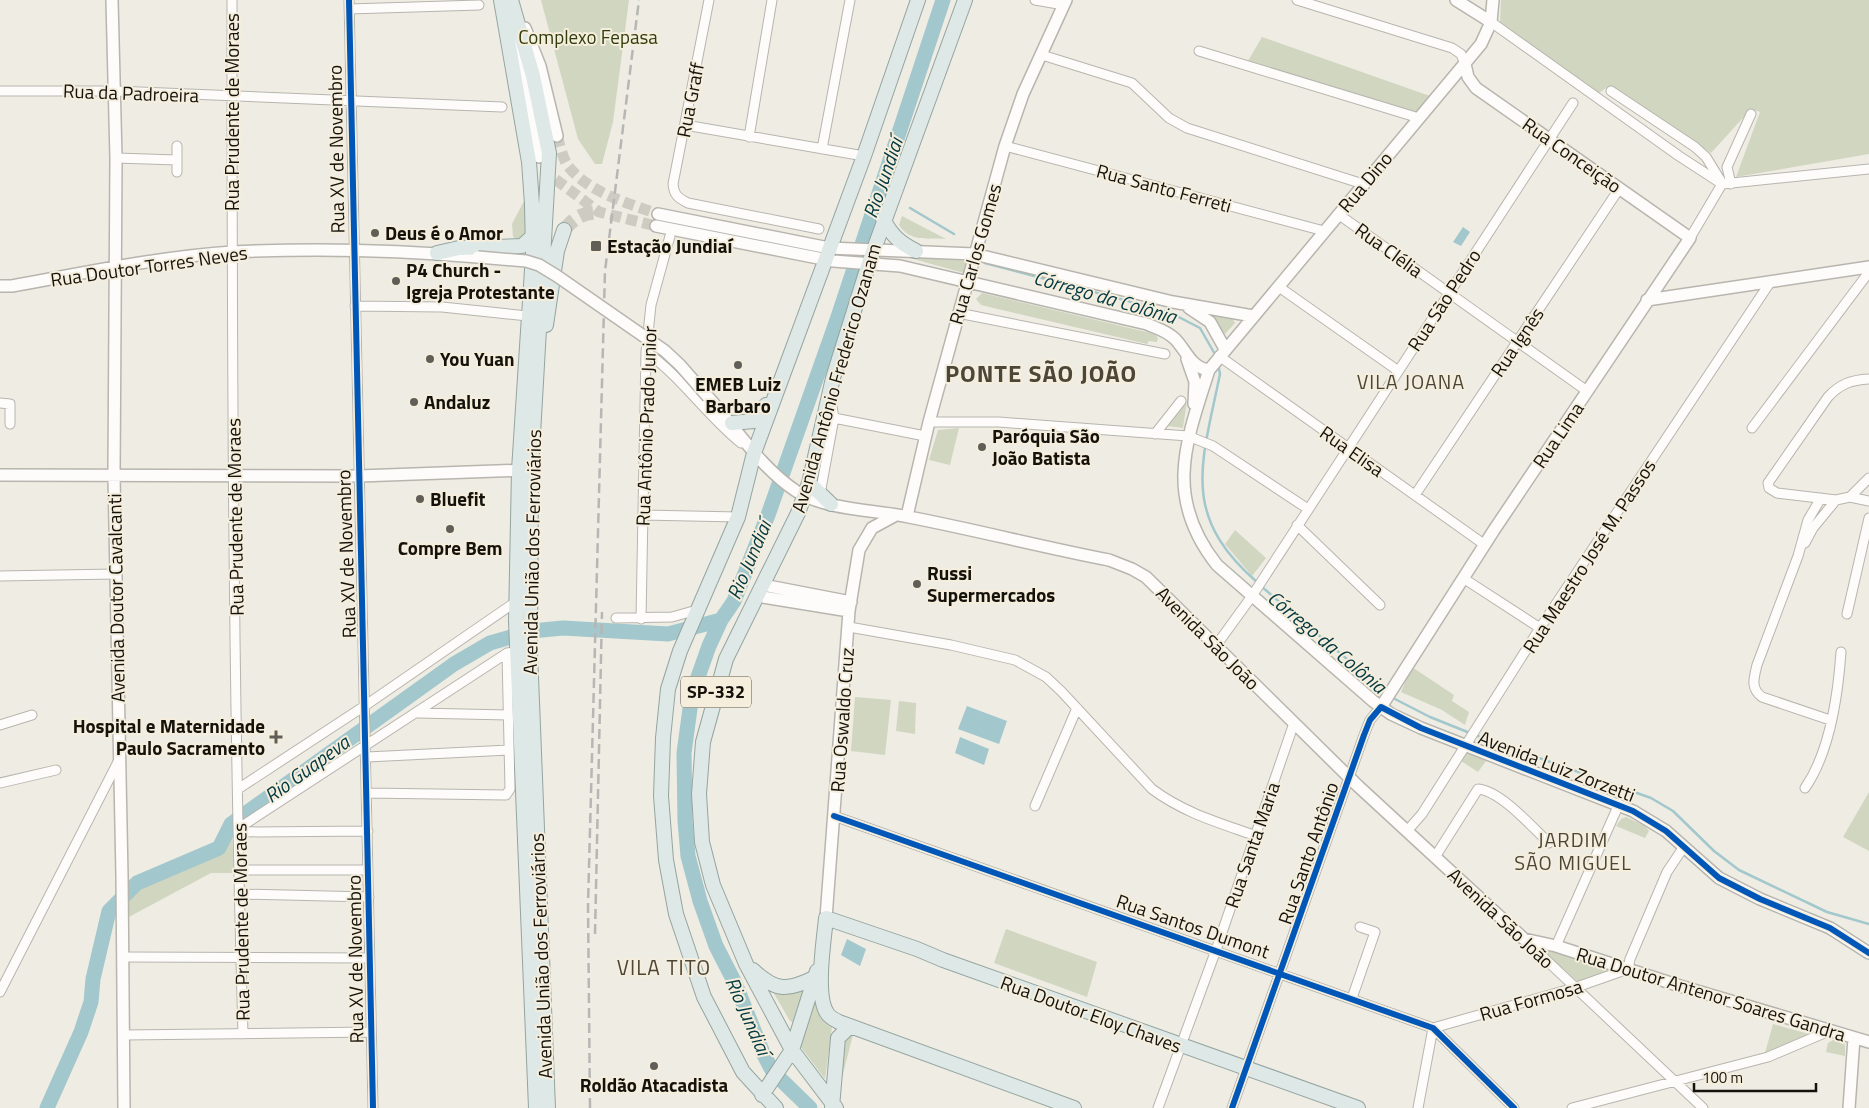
<svg xmlns="http://www.w3.org/2000/svg" width="1869" height="1108" viewBox="0 0 1869 1108" font-family="'Titillium Web',sans-serif">
<rect width="100%" height="100%" fill="#efece3"/>
<!-- green -->
<path fill="#d1d6c1" d="M541 0H629L613 122 602 164H595L578 139Z
M1501 0H1869V154L1736 177 1760 112 1751 109 1711 153 1609 86 1599 93 1500 22Z
M1262 37 1430 96 1416 114 1248 61Z
M524 201 526 205V234L518 240 513 237 512 224Z
M902 216 946 239C927 238 910 242 899 225Z
M899 255 967 261 964 273Z
M982 293 1155 334 1158 338 1157 342 1149 341 1147 344 981 305 976 299Z
M1214 313 1232 318 1235 323 1225 334 1210 316Z
M1187 401 1183 428 1167 426Z
M959 428 950 465 929 460 938 430Z
M1235 530 1266 558 1252 576 1225 544Z
M1412 667 1454 695 1452 701 1469 712 1465 725 1442 710 1401 692Z
M855 697 891 700 885 755 851 751Z
M899 701 916 703 915 734 896 731Z
M1469 750 1486 761 1478 772 1461 761Z
M1869 792V851L1843 837Z
M1626 817 1645 826 1649 831 1645 838 1616 826 1621 819Z
M232 828 234 873H211L127 918 125 901 146 885 197 863 223 849Z
M1006 929 1097 962 1087 997 994 963Z
M1547 946 1617 968 1578 982 1546 953Z
M805 990 794 1023 790 1021 773 992 789 994Z
M815 991 819 1014 832 1027 825 1079 800 1046Z
M1773 1024 1813 1035 1765 1053Z
M849 1035H853L839 1089 841 1043Z
M1835 1039 1841 1040 1845 1045V1056L1826 1052 1828 1043Z"/>
<!-- water -->
<path fill="#a2c7cc" d="M1463 227 1470 232 1461 246 1453 242Z
M967 706 1007 721 999 744 958 729Z
M960 737 989 749 984 765 955 753Z
M847 939 866 949 860 966 841 955Z"/>
<g fill="none" stroke-linecap="round" stroke-linejoin="round">
<!-- stream -->
<path stroke="#a2c7cc" stroke-width="2.5" d="M910 208 954 234
M985 263 1169 312 1200 328 1216 356
M1218 364 1220 374C1202 463 1179 515 1258 583
M1262 587 1387 693
M1391 697 1430 717 1470 733
M1475 735 1651 798 1673 811 1714 851 1739 870 1827 912 1869 924"/>
<!-- river -->
<path stroke="#a2c7cc" stroke-width="15" d="M47 1108 81 1032 91 1002 93 979 109 911 137 883 219 848 231 824 454 664 490 643 532 631 563 628 668 634 721 620
M810 1108 773 1072 763 1053 735 983 716 946 700 901 688 856 685 821 684 753 692 694 709 646 721 620 734 601 768 515 838 317 943 0"/>
<!-- secondary-tunnel -->
<path stroke="#cecbc3" stroke-width="11" stroke-dasharray="11 5.5" stroke-linecap="butt" d="M557 136C560 145 563 159 568 166 589 193 628 203 658 214
M545 167 551 176 599 212 656 226"/>
<!-- primary-tunnel -->
<path stroke="#cecbc3" stroke-width="14" stroke-dasharray="14 7" stroke-linecap="butt" d="M564 230C575 217 582 213 599 212"/>
<defs>
<path id="street" d="M232 0C232 345 233 690 243 1034
M349 0 373 1108
M709 0 673 184C674 195 678 198 688 203L819 229
M1035 0 1064 5
M1297 0 1452 48 1461 54 1465 64
M349 9 479 5
M1491 22 1679 156 1722 184 1869 169
M1199 51 1419 118
M1042 55 1132 83 1169 118 1187 128 1363 184
M0 91H115L502 107
M1611 91 1695 147 1706 157 1722 183
M685 125 864 156
M749 137 772 0
M1005 146 1324 231
M822 149 850 0
M116 158 177 160
M177 172V146
M1731 184 1727 167 1751 114
M1338 214 1587 391
M1690 238 1722 184
M1279 287 1397 370
M355 306 442 307 528 316
M958 313 1165 354
M646 352C682 377 707 416 741 443
M1219 356 1485 545
M1869 379C1851 380 1840 384 1828 397L1768 483 1769 488 1777 493 1836 500 1850 497 1869 501
M0 403 10 404V424
M834 418 925 436
M929 422H999L1188 436 1213 446 1308 509
M1752 428 1869 272
M1155 434 1181 401
M820 494 834 418 831 401
M1415 495 1619 189
M1850 497 1869 478
M1821 498 1808 520 1798 556 1757 665C1754 678 1750 688 1762 697L1830 720
M643 515 738 517
M1297 525 1380 605
M1805 543 1813 528 1836 500
M0 576 116 574
M1463 578 1540 628
M1847 614 1869 518
M616 618 672 617 697 610
M641 619 646 352 651 305 670 236
M849 627 951 645 1015 660 1046 677 1061 691 1152 789C1184 813 1220 823 1256 836
M1215 647 1252 596 1573 103
M418 713 508 715
M0 725 32 715
M367 757 509 750
M0 783 56 770
M1805 788C1830 752 1838 695 1841 652
M238 789 366 705 517 601
M367 793 506 795 510 789 507 653
M1035 806 1077 708
M834 816 1433 1028 1514 1108
M239 828 507 653 521 651
M1407 831 1422 814 1540 628 1771 281
M239 832 368 831
M1435 857 1478 789C1501 791 1532 827 1549 843
M239 870H368
M239 894 369 897
M1524 939 1703 1108
M1556 946 1619 804
M123 957 369 958
M0 992 120 758
M1352 998 1375 932 1360 927
M1433 1028 1574 988 1628 969 1630 959 1667 872 1683 848
M124 1035 371 1032
M1158 1108 1216 950 1294 723
M1232 1108 1364 735 1370 720 1381 707
M1418 1108 1433 1028
M1572 1108 1768 1057 1829 1031"/>
<path id="secondary" d="M112 0 116 158 114 476 122 876 124 1108
M1456 0 1491 22
M1493 0 1491 22 1481 44 1209 370C1185 444 1164 498 1217 565L1373 701 1391 714 1421 728 1633 811 1666 831 1719 878 1760 899 1830 928 1869 953
M509 26 513 33 526 81 539 157
M525 28 540 66 557 136
M658 214 829 248 974 254 1173 302 1253 316
M656 226 833 261 900 266 1147 324C1156 328 1167 331 1175 339 1186 350 1191 368 1209 370
M0 286H12C84 273 158 257 232 252 313 248 398 250 478 257
M1647 300 1869 267
M1189 308 1210 322 1225 349
M1187 359 1195 382 1194 404
M708 397C736 428 760 467 796 491 825 510 876 510 909 517 976 530 1042 547 1109 560L1132 569 1146 577 1358 786 1524 939 1556 946 1680 986 1869 1042
M0 475 359 476 526 470
M907 516 929 422 1005 146 1023 94 1066 0
M763 585 851 602
M757 596 849 611
M1381 707 1494 530 1690 238 1476 88 1468 77 1465 64
M826 918 849 611 859 550 872 528 896 515
M1849 1108 1854 1038"/>
<path id="primary" d="M501 0 529 162 532 204 533 254 519 470 516 621 536 1108
M511 0 533 76 549 153 531 470 530 651 548 1108
M883 219C892 236 900 243 916 251
M437 253 459 248 522 246 532 237
M546 325 557 251 564 230
M732 423 754 421 766 405
M809 483 831 504
M753 970C776 992 788 991 816 977
M762 1095 792 1050 817 971
M832 1107 838 1038 850 1026
M776 1108 743 1072 704 997 676 914 666 860 661 796 663 738 668 689 680 651 738 517 754 453 864 156 918 0
M836 1108 792 1050 746 964 713 885 702 842 699 794 703 742 726 659 798 513 809 483 833 378 869 263 965 0
M1074 1108 839 1022C835 1020 829 1017 827 1013 815 995 824 940 826 918L917 949 943 960 1358 1108"/>
</defs>
<!-- street casing -->
<use href="#street" stroke="#b7b5ae" stroke-width="11"/>
<!-- secondary casing -->
<use href="#secondary" stroke="#b7b5ae" stroke-width="14"/>
<!-- primary casing -->
<use href="#primary" stroke="#94a5a0" stroke-width="16"/>
<!-- street -->
<use href="#street" stroke="#fdfcfb" stroke-width="9"/>
<!-- secondary -->
<use href="#secondary" stroke="#fdfcfb" stroke-width="11"/>
<!-- primary -->
<use href="#primary" stroke="#dee8e6" stroke-width="14"/>
<!-- rail -->
<path stroke="#b7b6b4" stroke-width="2.5" stroke-dasharray="10 5" stroke-linecap="butt" d="M595 934 602 612
M590 1108 588 905 605 271 639 0"/>
<defs>
<path id="secondary-bridge" d="M478 257 526 261 539 265 557 276 665 351 680 365 708 397"/>
</defs>
<!-- secondary-bridge casing -->
<use href="#secondary-bridge" stroke="#b7b5ae" stroke-width="14" stroke-linecap="butt"/>
<!-- secondary-bridge -->
<use href="#secondary-bridge" stroke="#fdfcfb" stroke-width="11"/>
<defs>
<path id="cycleway" d="M349 0 373 1108
M834 816 1433 1028 1514 1108
M1232 1108 1364 735 1370 720 1381 707 1421 728 1633 811 1666 831 1719 878 1760 899 1830 928 1869 953"/>
</defs>
<!-- cycleway casing -->
<use href="#cycleway" stroke="#f5eedd" stroke-width="9"/>
<!-- cycleway -->
<use href="#cycleway" stroke="#0057b8" stroke-width="6"/>
</g>
<!-- markers -->
<g fill="#615e57" stroke="#f5eedd" stroke-width="2">
<circle cx="375" cy="233" r="5"/>
<rect x="590" y="240" width="12" height="12" rx="2.5"/>
<circle cx="396" cy="281" r="5"/>
<circle cx="430" cy="359" r="5"/>
<circle cx="738" cy="365" r="5"/>
<circle cx="414" cy="402" r="5"/>
<circle cx="982" cy="447" r="5"/>
<circle cx="420" cy="499" r="5"/>
<circle cx="450" cy="529" r="5"/>
<circle cx="917" cy="584" r="5"/>
<path d="M273.5 729.5h5v5h5v5h-5v5h-5v-5h-5v-5h5z"/>
<circle cx="654" cy="1066" r="5"/>
</g>
<g text-anchor="middle" stroke-width="4" stroke-linejoin="round" paint-order="stroke">
<!-- shield labels -->
<rect fill="#f5eedd" stroke="#58544b" stroke-width="1" x="681" y="676.5" width="70" height="31" rx="4"/>
<g font-size="18" font-weight="bold" fill="#15120c">
<text x="716" y="698">SP-332</text>
</g>
<!-- park labels -->
<g font-size="19" fill="#303c0c" stroke="#f5eedd">
<text x="588" y="44">Complexo Fepasa</text>
</g>
<!-- street labels -->
<g font-size="19" fill="#15120c" stroke="#f5eedd">
<text transform="translate(131 93) rotate(2)" y="7">Rua da Padroeira</text>
<text transform="translate(690 100) rotate(-79)" y="7">Rua Graff</text>
<text transform="translate(232 112) rotate(-90)" y="7">Rua Prudente de Moraes</text>
<text transform="translate(336 149) rotate(-91)" y="7">Rua XV de Novembro</text>
<text transform="translate(1572 155) rotate(35)" y="7">Rua Conceição</text>
<text transform="translate(1365 182) rotate(-50)" y="7">Rua Dino</text>
<text transform="translate(1164 188) rotate(15)" y="7">Rua Santo Ferreti</text>
<text transform="translate(1389 250) rotate(36)" y="7">Rua Clélia</text>
<text transform="translate(975 254) rotate(-74)" y="7">Rua Carlos Gomes</text>
<text transform="translate(149 266) rotate(-8)" y="7">Rua Doutor Torres Neves</text>
<text transform="translate(1444 300) rotate(-57)" y="7">Rua São Pedro</text>
<text transform="translate(1517 342) rotate(-56)" y="7">Rua Ignês</text>
<text transform="translate(836 378) rotate(-74)" y="7">Avenida Antônio Frederico Ozanam</text>
<text transform="translate(646 426) rotate(-88)" y="7">Rua Antônio Prado Junior</text>
<text transform="translate(1558 435) rotate(-56)" y="7">Rua Lima</text>
<text transform="translate(1352 451) rotate(35)" y="7">Rua Elisa</text>
<text transform="translate(235 517) rotate(-91)" y="7">Rua Prudente de Moraes</text>
<text transform="translate(532 552) rotate(-89)" y="7">Avenida União dos Ferroviários</text>
<text transform="translate(346 554) rotate(-92)" y="7">Rua XV de Novembro</text>
<text transform="translate(1589 556) rotate(-57)" y="7">Rua Maestro José M. Passos</text>
<text transform="translate(116 598) rotate(-91)" y="7">Avenida Doutor Cavalcanti</text>
<text transform="translate(1208 638) rotate(45)" y="7">Avenida São João</text>
<text transform="translate(842 720) rotate(-86)" y="7">Rua Oswaldo Cruz</text>
<text transform="translate(1557 766) rotate(21)" y="7">Avenida Luiz Zorzetti</text>
<text transform="translate(1252 845) rotate(-71)" y="7">Rua Santa Maria</text>
<text transform="translate(1308 853) rotate(-71)" y="7">Rua Santo Antônio</text>
<text transform="translate(1501 918) rotate(43)" y="7">Avenida São João</text>
<text transform="translate(241 922) rotate(-91)" y="7">Rua Prudente de Moraes</text>
<text transform="translate(1193 926) rotate(19)" y="7">Rua Santos Dumont</text>
<text transform="translate(541 956) rotate(-92)" y="7">Avenida União dos Ferroviários</text>
<text transform="translate(355 959) rotate(-91)" y="7">Rua XV de Novembro</text>
<text transform="translate(1711 994) rotate(17)" y="7">Rua Doutor Antenor Soares Gandra</text>
<text transform="translate(1531 1000) rotate(-16)" y="7">Rua Formosa</text>
<text transform="translate(1091 1014) rotate(20)" y="7">Rua Doutor Eloy Chaves</text>
</g>
<!-- poi labels -->
<g font-size="19" font-weight="bold" fill="#15120c" stroke="#f5eedd" text-anchor="start">
<text x="385" y="240">Deus é o Amor</text>
<text x="607" y="253">Estação Jundiaí</text>
<text x="406" y="277">P4 Church -<tspan x="406" dy="22">Igreja Protestante</tspan></text>
<text x="440" y="366">You Yuan</text>
<text x="738" y="391" text-anchor="middle">EMEB Luiz<tspan x="738" dy="22">Barbaro</tspan></text>
<text x="424" y="409">Andaluz</text>
<text x="992" y="443">Paróquia São<tspan x="992" dy="22">João Batista</tspan></text>
<text x="430" y="506">Bluefit</text>
<text x="450" y="555" text-anchor="middle">Compre Bem</text>
<text x="927" y="580">Russi<tspan x="927" dy="22">Supermercados</tspan></text>
<text x="265" y="733" text-anchor="end">Hospital e Maternidade<tspan x="265" dy="22">Paulo Sacramento</tspan></text>
<text x="654" y="1092" text-anchor="middle">Roldão Atacadista</text>
</g>
<!-- water labels -->
<g font-size="20" font-style="italic" fill="#033942" stroke="#f5eedd">
<text transform="translate(883 178) rotate(-71)" y="7">Rio Jundiaí</text>
<text transform="translate(1105 297) rotate(16)" y="7">Córrego da Colônia</text>
<text transform="translate(749 560) rotate(-67)" y="7">Rio Jundiaí</text>
<text transform="translate(1327 642) rotate(40)" y="7">Córrego da Colônia</text>
<text transform="translate(307 769) rotate(-36)" y="7">Rio Guapeva</text>
<text transform="translate(748 1016) rotate(66)" y="7">Rio Jundiaí</text>
</g>
<!-- neighbourhood labels -->
<g font-size="20" letter-spacing="1" fill="#4c4638" stroke="#f5eedd">
<text x="1411" y="389">VILA JOANA</text>
<text x="1573" y="847">JARDIM<tspan x="1573" dy="23">SÃO MIGUEL</tspan></text>
</g>
<!-- quarter labels -->
<g font-size="21" letter-spacing="1" fill="#4c4638" stroke="#f5eedd">
<text x="664" y="975">VILA TITO</text>
</g>
<!-- district labels -->
<g font-size="24" font-weight="bold" letter-spacing="1" fill="#4c4638" stroke="#f5eedd">
<text x="1041" y="382">PONTE SÃO JOÃO</text>
</g>
</g>
<!-- scale -->
<path d="M1694 1083v8h122v-8" fill="none" stroke="#15120c" stroke-width="2.5"/>
<text x="1702" y="1083" font-size="15" fill="#15120c" stroke="#f5eedd" stroke-width="4" paint-order="stroke">100 m</text>
</svg>
